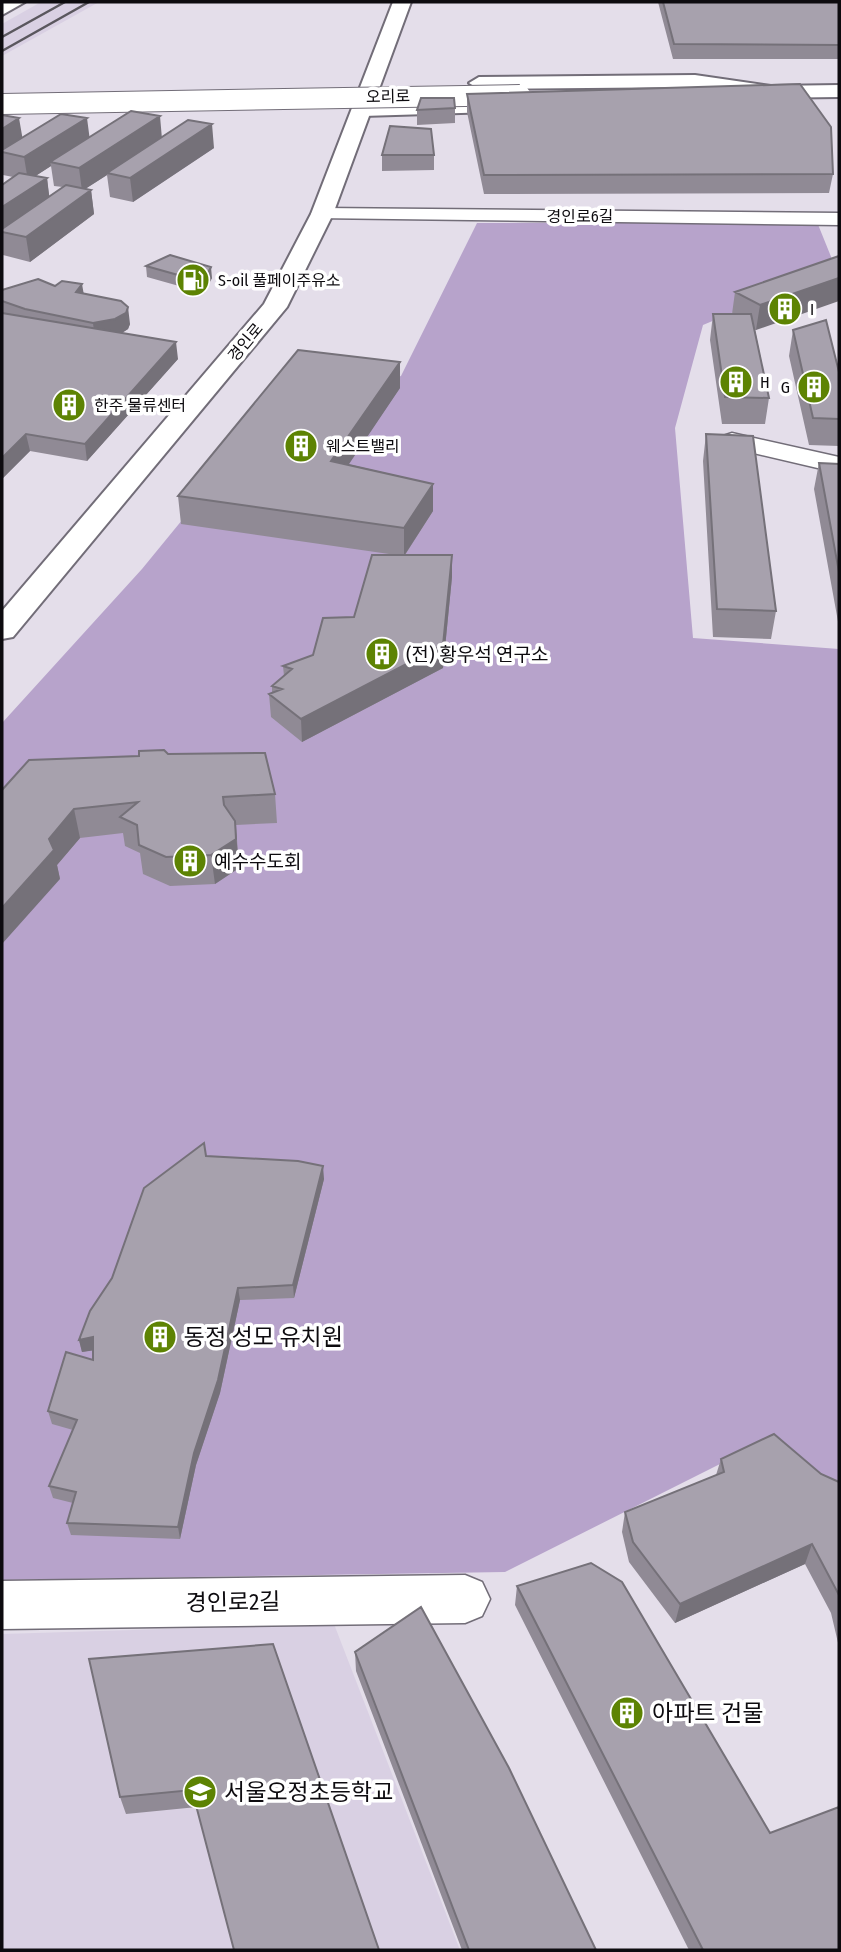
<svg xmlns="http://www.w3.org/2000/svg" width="841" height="1952" viewBox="0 0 841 1952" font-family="'Fira Sans Condensed','Noto Sans KR',sans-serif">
<rect width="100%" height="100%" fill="#e4deea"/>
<!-- built -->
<path fill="#d9d0e3" d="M41 2H99L2 56V24Z
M334 1624 460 1950H2V1634Z"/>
<!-- forest -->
<path fill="#b7a3cb" d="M817 222 836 269 703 325 675 428 693 638 839 649V1510L722 1463 505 1572 2 1580V723L142 569 300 376 372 385 401 376 477 223Z"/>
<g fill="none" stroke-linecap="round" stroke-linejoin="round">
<defs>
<path id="minor" d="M322 208 839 213V225L315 218 311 214 315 210Z
M732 433 839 457V473L723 446 719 441 723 436Z
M465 1575 482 1582 490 1599 482 1616 465 1623 2 1629V1581Z"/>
<path id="tertiary" d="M25 2 2 15V3Z"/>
<path id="secondary" d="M695 75 771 86 839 85V97L752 98 743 94 695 87 479 89 469 83 479 77Z
M520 101 527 103 530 107 527 111 363 116 356 114 353 110 356 106 363 104Z"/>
<path id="primary" d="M393 2H411L333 214 287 307 13 637 2 639V611L264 304 311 214Z"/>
</defs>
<!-- minor casing -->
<use href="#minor" stroke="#726d78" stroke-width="3"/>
<!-- tertiary casing -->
<use href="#tertiary" stroke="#726d78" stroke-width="4"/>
<!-- secondary casing -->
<use href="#secondary" stroke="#726d78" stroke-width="4"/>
<!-- primary casing -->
<use href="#primary" stroke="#726d78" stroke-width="4"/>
<!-- minor -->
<use href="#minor" fill="#fff" fill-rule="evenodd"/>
<!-- tertiary -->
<use href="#tertiary" fill="#fff" fill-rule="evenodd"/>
<!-- secondary -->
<use href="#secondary" fill="#fff" fill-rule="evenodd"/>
<!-- primary -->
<use href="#primary" fill="#fff" fill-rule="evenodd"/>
<!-- rail -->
<path stroke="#5a575e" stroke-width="2.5" d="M2 37 65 2
M2 51 89 2"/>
<defs>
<path id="secondary-bridge" d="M2 104 520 95"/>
</defs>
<!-- secondary-bridge casing -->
<use href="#secondary-bridge" stroke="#726d78" stroke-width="22" stroke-linecap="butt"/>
<!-- secondary-bridge -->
<use href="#secondary-bridge" stroke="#fff" stroke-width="20"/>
</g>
<!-- wall -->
<path fill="#908a95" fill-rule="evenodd" d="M658 2H839V59H673Z
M467 94 833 174 829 193 484 194 467 112Z
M455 108V123L417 125V110Z
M2 115 22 138 162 137 214 148 133 202 110 197 107 175 85 189 91 190 94 214 30 262 3 255 2 185 13 177 3 175 2 168ZM51 166 54 186 63 187 49 197 47 178 35 176Z
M382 155H434V170L382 171Z
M839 256 756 330H755L769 398 765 424H722L710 340 713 314H732L735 292Z
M146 266 212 278 204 293 147 277Z
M55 286 84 293 130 324 128 329 122 333 178 359 87 461 30 451 2 479V290Z
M793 330 839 372V446L809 445 789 356Z
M400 362V388L348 464 433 484V511L405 555H452V577L443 668 302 742 271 717 269 694 272 693V686L284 676 283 666 313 655 354 617 396 555 181 524 178 496Z
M706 434 776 611 771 639 713 637 703 461Z
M819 463 839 464V627L814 489Z
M168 754 275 794 277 823 236 825 239 868 215 884 170 886 143 874 140 853 125 846 123 833 80 838 57 865 60 879 2 790 139 756Z
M206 1156 324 1179 294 1298 240 1300 220 1393 196 1465 180 1539 71 1535 67 1523 73 1503 53 1498 49 1486 73 1430 52 1424 48 1411 93 1360V1350L82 1352 79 1340Z
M721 1459 821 1474 839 1482V1647L831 1613 805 1564 675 1623 629 1562 622 1532 625 1512 716 1475Z
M517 1586 839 1950H689L515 1605Z
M355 1652 596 1950H462L356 1671Z
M89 1659 379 1950 197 1807 126 1814 120 1797Z"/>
<!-- shaded-wall -->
<path fill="#757179" d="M160 116 162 139 107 173V175L82 191 79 168Z
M19 118 23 141 2 152V129Z
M87 118 90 141 50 162 51 166 28 181 24 157Z
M212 124 214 148 133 202 130 178Z
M47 178 50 202 2 232V207Z
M91 190 94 214 30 262 26 237Z
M211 267 212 278 204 293 203 282Z
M839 278V301L756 330 760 305Z
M82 284 85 301 76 292Z
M128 307 130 324 128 329 117 336 95 340 93 323Z
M176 342 178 359 87 461 85 444Z
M400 362V388L333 488 331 461Z
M26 434 30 451 2 479V458Z
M433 484V511L404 556V528Z
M452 555V577L443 668 302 742 301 719Z
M74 809 80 838 57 865 60 879 2 944V908L49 839Z
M235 821 239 868 215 884 211 855Z
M323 1166 324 1179 294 1298 293 1285Z
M238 1288 240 1300 220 1393 196 1465 180 1539 178 1527 194 1453Z
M93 1337 96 1350 82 1352 79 1340Z
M812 1544 805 1564 675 1623 680 1604Z"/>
<!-- building -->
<path fill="#a7a1ad" stroke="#757179" stroke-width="2" d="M663 2H839V45L674 44Z
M800 84 831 127 833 174 484 175 467 94Z
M421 98H454L455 108 417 110Z
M131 111 160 116 79 168 50 162Z
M61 114 87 118 24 157 2 152V150Z
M2 115 19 118 2 129Z
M188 120 212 124 130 178 107 173Z
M390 126 431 129 434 155H382Z
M19 173 47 178 2 207V185Z
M66 185 91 190 26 237 2 232V229Z
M170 255 211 267 203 282 146 266Z
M839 256V278L760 305 735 292Z
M38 279 55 286 62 281 82 284 76 292 121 301 128 307 126 313 115 319 93 323 25 309 2 301V290Z
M2 313 176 342 85 444 26 434 2 458Z
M713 314H751L769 398 725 397Z
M826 320 839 372V419L813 418 793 330Z
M298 350 400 362 331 461 433 484 404 528 178 496Z
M706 434 753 436 776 611 717 609Z
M819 463 839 464V572Z
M372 555H452L443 645 301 719 269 694 282 689 272 686 292 669 283 666 313 655 323 618 354 617Z
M164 750 168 754 265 753 275 794 223 797 224 805 235 821 236 839 211 855 166 857 139 845 137 825 120 817 138 802 74 809 49 839 54 850 2 908V790L29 760 139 756V751Z
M204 1143 206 1156 298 1161 323 1166 293 1285 238 1288 218 1380 194 1453 178 1527 67 1523 76 1492 49 1486 77 1420 48 1411 66 1352 93 1360V1337L79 1340 90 1311 112 1278 144 1188Z
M774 1434 821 1474 839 1482V1595L812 1544 680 1604 633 1542 625 1512 724 1472 721 1459Z
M591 1563 622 1582 770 1833 839 1807V1950H703L517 1586Z
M421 1607 509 1768 596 1950H469L355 1652Z
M273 1644 379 1950H234L192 1790 120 1797 89 1659Z"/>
<!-- icons -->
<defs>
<symbol id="fuel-disc" viewBox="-11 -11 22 22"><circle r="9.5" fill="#5d8303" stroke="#fff"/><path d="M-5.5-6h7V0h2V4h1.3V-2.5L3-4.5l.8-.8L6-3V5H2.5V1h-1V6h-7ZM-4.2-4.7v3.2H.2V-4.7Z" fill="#fff"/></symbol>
<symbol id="building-disc" viewBox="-11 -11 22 22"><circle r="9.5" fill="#5d8303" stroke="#fff"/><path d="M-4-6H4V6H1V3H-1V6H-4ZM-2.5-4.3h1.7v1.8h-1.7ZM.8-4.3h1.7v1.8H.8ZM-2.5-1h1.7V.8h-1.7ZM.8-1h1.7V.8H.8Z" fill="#fff"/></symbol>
<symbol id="school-disc" viewBox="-11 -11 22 22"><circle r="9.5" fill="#5d8303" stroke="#fff"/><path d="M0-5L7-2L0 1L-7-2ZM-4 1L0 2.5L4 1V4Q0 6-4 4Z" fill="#fff"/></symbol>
</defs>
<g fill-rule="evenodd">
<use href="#fuel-disc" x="174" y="261" width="38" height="38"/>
<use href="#building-disc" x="766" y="290" width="38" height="38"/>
<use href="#building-disc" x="717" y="363" width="38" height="38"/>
<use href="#building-disc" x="795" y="368" width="38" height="38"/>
<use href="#building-disc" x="50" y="386" width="38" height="38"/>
<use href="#building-disc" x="282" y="427" width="38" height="38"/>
<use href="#building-disc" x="363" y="635" width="38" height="38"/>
<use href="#building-disc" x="171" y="842" width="38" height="38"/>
<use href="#building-disc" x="141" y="1318" width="38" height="38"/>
<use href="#building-disc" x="608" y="1694" width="38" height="38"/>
<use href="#school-disc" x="181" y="1773" width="38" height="38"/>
</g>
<g text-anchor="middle" stroke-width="7" stroke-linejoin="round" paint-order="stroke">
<!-- far-street labels -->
<g font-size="16" fill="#0d0b0f" stroke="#fff">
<text transform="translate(388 96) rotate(-1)" y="6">오리로</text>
<text x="580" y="222">경인로6길</text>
<text transform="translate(245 342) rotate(-50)" y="6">경인로</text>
</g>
<!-- far-poi labels -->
<g font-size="16" fill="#0d0b0f" stroke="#fff" text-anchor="start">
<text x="218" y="286">S-oil 풀페이주유소</text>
<text x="810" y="315">I</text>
<text x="760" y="388">H</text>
<text x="790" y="393" text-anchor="end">G</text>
<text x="94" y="411">한주 물류센터</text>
<text x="326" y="452">웨스트밸리</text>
</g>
<!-- poi labels -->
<g font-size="19" fill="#0d0b0f" stroke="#fff" text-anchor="start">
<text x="406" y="661">(전) 황우석 연구소</text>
<text x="214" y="868">예수수도회</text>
</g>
<!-- near-poi labels -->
<g font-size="23" fill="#0d0b0f" stroke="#fff" text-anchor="start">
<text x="184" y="1345">동정 성모 유치원</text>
<text x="652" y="1721">아파트 건물</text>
<text x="224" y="1800">서울오정초등학교</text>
</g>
<!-- near-street labels -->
<g font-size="23" fill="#0d0b0f" stroke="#fff">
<text transform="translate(233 1602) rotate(-1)" y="8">경인로2길</text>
</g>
</g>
<!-- border -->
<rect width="841" height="1952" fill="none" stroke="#0d0b0f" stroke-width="7"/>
</svg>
